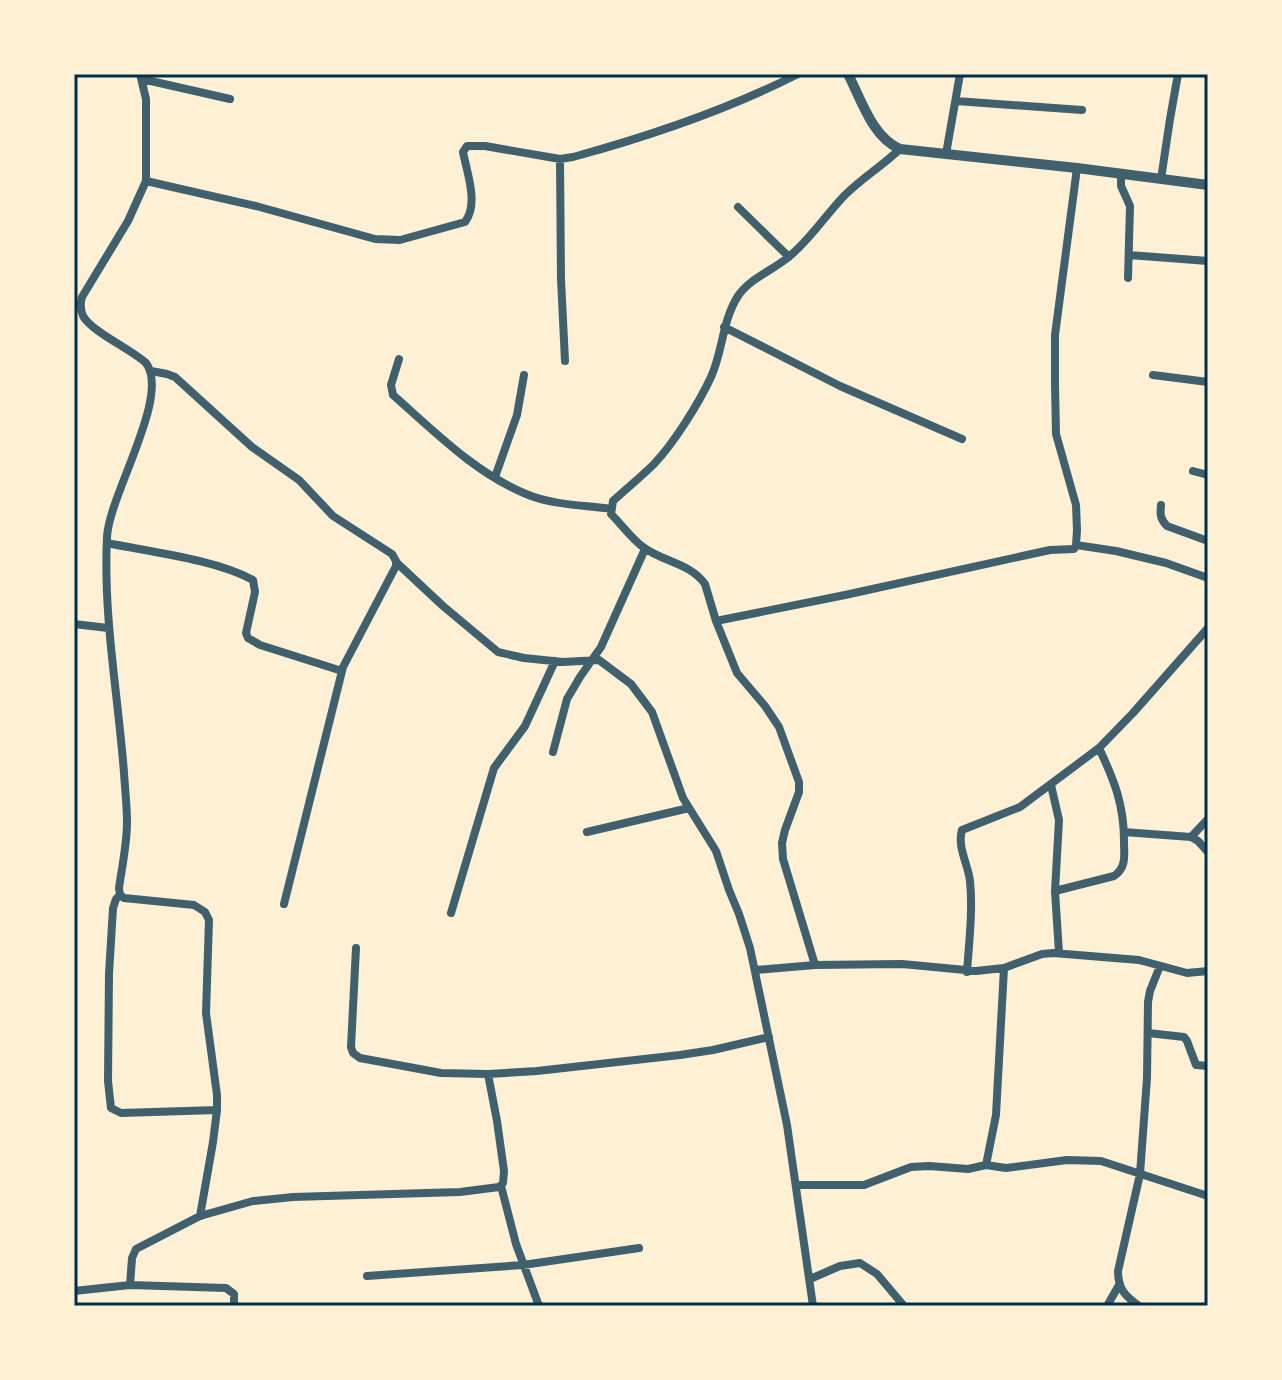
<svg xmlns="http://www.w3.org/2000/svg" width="1282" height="1380" viewBox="0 0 1282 1380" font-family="'Nunito Sans',sans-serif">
<rect width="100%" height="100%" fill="#fdf0d5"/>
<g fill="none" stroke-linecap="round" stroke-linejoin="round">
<!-- minor -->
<path stroke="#3f606c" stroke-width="8" d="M140 74 146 99V181L128 221 82 297C80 304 80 309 83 316 92 332 131 349 146 363 171 396 109 495 107 537 103 616 118 694 124 773 125 789 127 806 127 822 127 844 122 867 119 888L120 895 124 898 194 905 205 912 209 920 206 1013 217 1095V1110L213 1142 200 1216
M142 79 230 99
M956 101 1082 110
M946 154 960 74
M560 159 561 279 565 361
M1121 174V186L1130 206 1128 278
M1161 179 1170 119 1178 74
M146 181 256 206 375 239 400 240 465 222C479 204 467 173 463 152L467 146H485L560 159 573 157C650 136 727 110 798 74
M738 207 789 257
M1129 255 1208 261
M724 327 840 386 962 439
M399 359 391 385 393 395C434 431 475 473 526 494 552 505 583 505 611 509
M151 371 167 374 175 377 252 447 299 480 333 516 392 554 396 561V566L343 667 284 904
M1153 375 1208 382
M1193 471 1208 475
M495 477 517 415 524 375
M1161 505C1160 514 1160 519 1167 526L1208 541
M107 543C150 552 214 559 253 580L255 592 246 633 248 638 260 645 342 671
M1076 545 1116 551 1166 563 1208 578
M397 563 443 606 498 652 524 658 563 662 599 660 631 684 652 712 683 798 716 851 729 890 739 914 750 948 787 1125 813 1306
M716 621 845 595 1050 550 1074 549 1076 545 1077 530 1076 505 1056 434 1055 385V335L1077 168
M74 624 108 628
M553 752 567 699 580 677 601 647 645 549
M1051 785 1059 820 1055 891 1059 953
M587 832 689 808
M1124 832 1191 837 1198 841 1208 852
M1191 837 1208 819
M1055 891 1114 876C1127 867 1124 855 1124 841 1124 804 1114 780 1099 748L1133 713 1208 628
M120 895 116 899 113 908 109 974 108 1081 111 1108 121 1113 217 1110
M451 913 494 768 525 726 555 661
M356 948 351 1047 353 1053 360 1058 441 1073 488 1074 537 1071 680 1055 713 1050 769 1037
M815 965 783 859 782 843 785 830 799 792V782L779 727 765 706 737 673 716 621 705 584C690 563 663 562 643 547 631 538 622 525 611 514L613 501C627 488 641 477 654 464 674 443 699 403 711 377 723 351 722 321 738 296 750 278 774 270 791 255 811 238 825 216 844 196 861 179 882 166 900 149
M755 970 815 965 902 964 976 971 1004 968 1042 954 1053 953 1139 960 1187 973 1208 971
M967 972C969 942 973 911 970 881 968 864 957 847 962 830L1020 807 1099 748
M1148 1033 1184 1037 1187 1041 1196 1065 1208 1066
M986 1165 1006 1168 1067 1160 1101 1161 1208 1196
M796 1185H864L911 1167 929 1166 968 1169 986 1165 996 1115 1004 968
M501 1186 516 1244 539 1306
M367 1276 523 1265 639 1248
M810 1279 840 1266 860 1263 877 1274 904 1306
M130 1285 132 1258 136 1249 200 1216 253 1201 293 1197 460 1192 499 1187 503 1183 504 1171 497 1121 488 1074
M74 1291 130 1285 226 1288 234 1294V1306
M1107 1306 1119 1285
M1139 1306C1125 1296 1118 1289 1118 1271L1140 1174 1147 1078 1148 1002 1150 991 1160 966"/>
<!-- tertiary -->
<path stroke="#3f606c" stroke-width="10" d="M848 74C861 99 872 137 900 149L1077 168 1208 185"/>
</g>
<!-- border -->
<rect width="1282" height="1380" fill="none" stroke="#fdf0d5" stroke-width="152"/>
<rect x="76" y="76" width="1130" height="1228" fill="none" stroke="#003049" stroke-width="3"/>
</svg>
